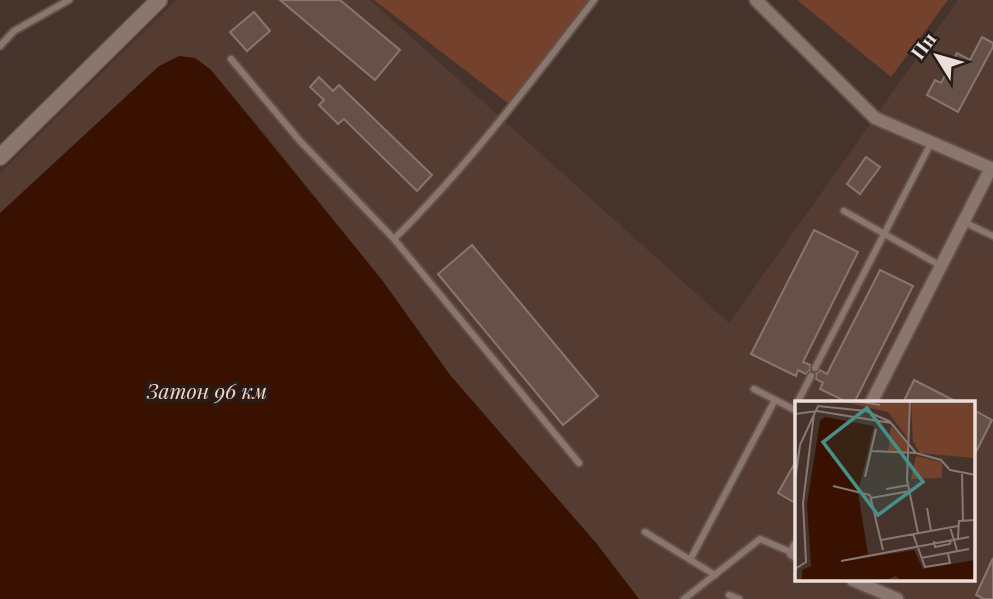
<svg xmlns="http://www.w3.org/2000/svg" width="993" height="599" viewBox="0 0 993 599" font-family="'Playfair Display',serif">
<rect width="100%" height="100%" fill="#46332b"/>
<!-- built -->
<path fill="#553c32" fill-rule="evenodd" d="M176 0H370L729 323 958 0H993V599H639L596 543 450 375 382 280 265 134 211 70 195 58 0 213V173ZM797 403H974V580H797Z"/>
<!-- green -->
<path fill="#74422c" d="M374 0H590L509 104Z
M797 0H948L891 77Z"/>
<!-- water -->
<path fill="#381101" d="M179 56 195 58 211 70 382 280 450 375 596 543 639 599H0V213L159 66Z"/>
<!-- building -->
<path fill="#655148" stroke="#8a756c" stroke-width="2" d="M280 0H340L400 50 375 80Z
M254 12 270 31 247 51 230 32Z
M982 37 993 43V47L958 112 927 95 935 80 941 83 957 53 970 60Z
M319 77 333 91 339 85 432 175 417 191 344 119 338 124 319 105 324 100 310 87Z
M866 157 880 167 860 194 847 184Z
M814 230 858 252 803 362 810 365V370L806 374 798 370 796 376 751 354Z
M472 245 598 396 563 425 438 274Z
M880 270 913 286 854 403H849L820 389 823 383 816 379V374L820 370 827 374Z
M914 380 959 403H903Z
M974 410 992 420 974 456Z
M797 459V504L778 493Z
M993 558V599H984L976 595Z"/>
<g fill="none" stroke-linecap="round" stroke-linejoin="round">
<defs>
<path id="service" d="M0 46 14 31 69 0
M231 59 300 141 394 239 579 463
M844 211 941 266
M964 222 993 236
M394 239C468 166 530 83 594 0
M815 368 931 143
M754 389 797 411
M797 403 811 376
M645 532 715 575
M690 560 775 400
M729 595 739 599
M684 599 760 539 793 553"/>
<path id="minor" d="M756 0 875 118 993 169
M871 403 991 168
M797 546 793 553 797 555
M853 580 897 599"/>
<path id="tertiary" d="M0 157 159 0"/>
</defs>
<!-- service casing -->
<use href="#service" stroke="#61524b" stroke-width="10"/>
<!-- minor casing -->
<use href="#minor" stroke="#61524b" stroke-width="16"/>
<!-- tertiary casing -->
<use href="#tertiary" stroke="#61524b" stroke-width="19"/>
<!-- service -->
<use href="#service" stroke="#8b766d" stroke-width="6"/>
<!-- minor -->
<use href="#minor" stroke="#8b766d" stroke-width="12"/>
<!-- tertiary -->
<use href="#tertiary" stroke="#8b766d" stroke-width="16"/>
</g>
<g text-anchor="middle" stroke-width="7" stroke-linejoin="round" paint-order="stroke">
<!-- water labels -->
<g font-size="21" font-style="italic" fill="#f9d4c5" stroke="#261d1a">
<text x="207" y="399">Затон 96 км</text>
</g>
</g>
<!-- overview -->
<g transform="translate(795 401)">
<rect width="180" height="180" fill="#46332b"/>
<path d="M114 0V39L93 11 49 1ZM116 0H180V57L125 52 118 40ZM96 25 114 45V51H93ZM121 55 147 61V77L116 78Z" fill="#74422c"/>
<path d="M30 16 79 25 63 92 73 153 45 161 119 149 128 168 180 159V180H106L101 175 88 180H7V169L16 165 12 103 25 20Z" fill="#381101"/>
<path fill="none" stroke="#887871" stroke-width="2" d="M61 0 85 4M115 0 112 79 123 132M0 13 22 10 96 22 121 52M77 50 121 52 146 59 155 69 181 74M167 73 168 120M70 76 81 28M0 80 5 44 23 5 71 10 96 21M38 85 75 94 88 149M91 88 114 84M76 97 115 90M132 107 136 130M155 126 162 149M118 133 130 166 155 162 153 153M163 137 164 120 181 119M86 139 163 125M139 140 140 146 155 143 156 139M126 157 174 148M46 160 174 136M0 168 11 161 8 102 19 13"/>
<path fill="#469089" fill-opacity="0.15" stroke="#469089" stroke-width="3.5" d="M72 7 128 81 83 114 28 41Z"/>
<rect width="180" height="180" fill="none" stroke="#ebdfda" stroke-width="3.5"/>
</g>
<!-- north arrow -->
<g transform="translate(937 56) rotate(307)" stroke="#261d1a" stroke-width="5" paint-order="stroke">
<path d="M0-5L12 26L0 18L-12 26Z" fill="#ebdfda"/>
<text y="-10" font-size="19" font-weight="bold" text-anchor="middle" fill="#ebdfda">Пн</text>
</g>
</svg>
